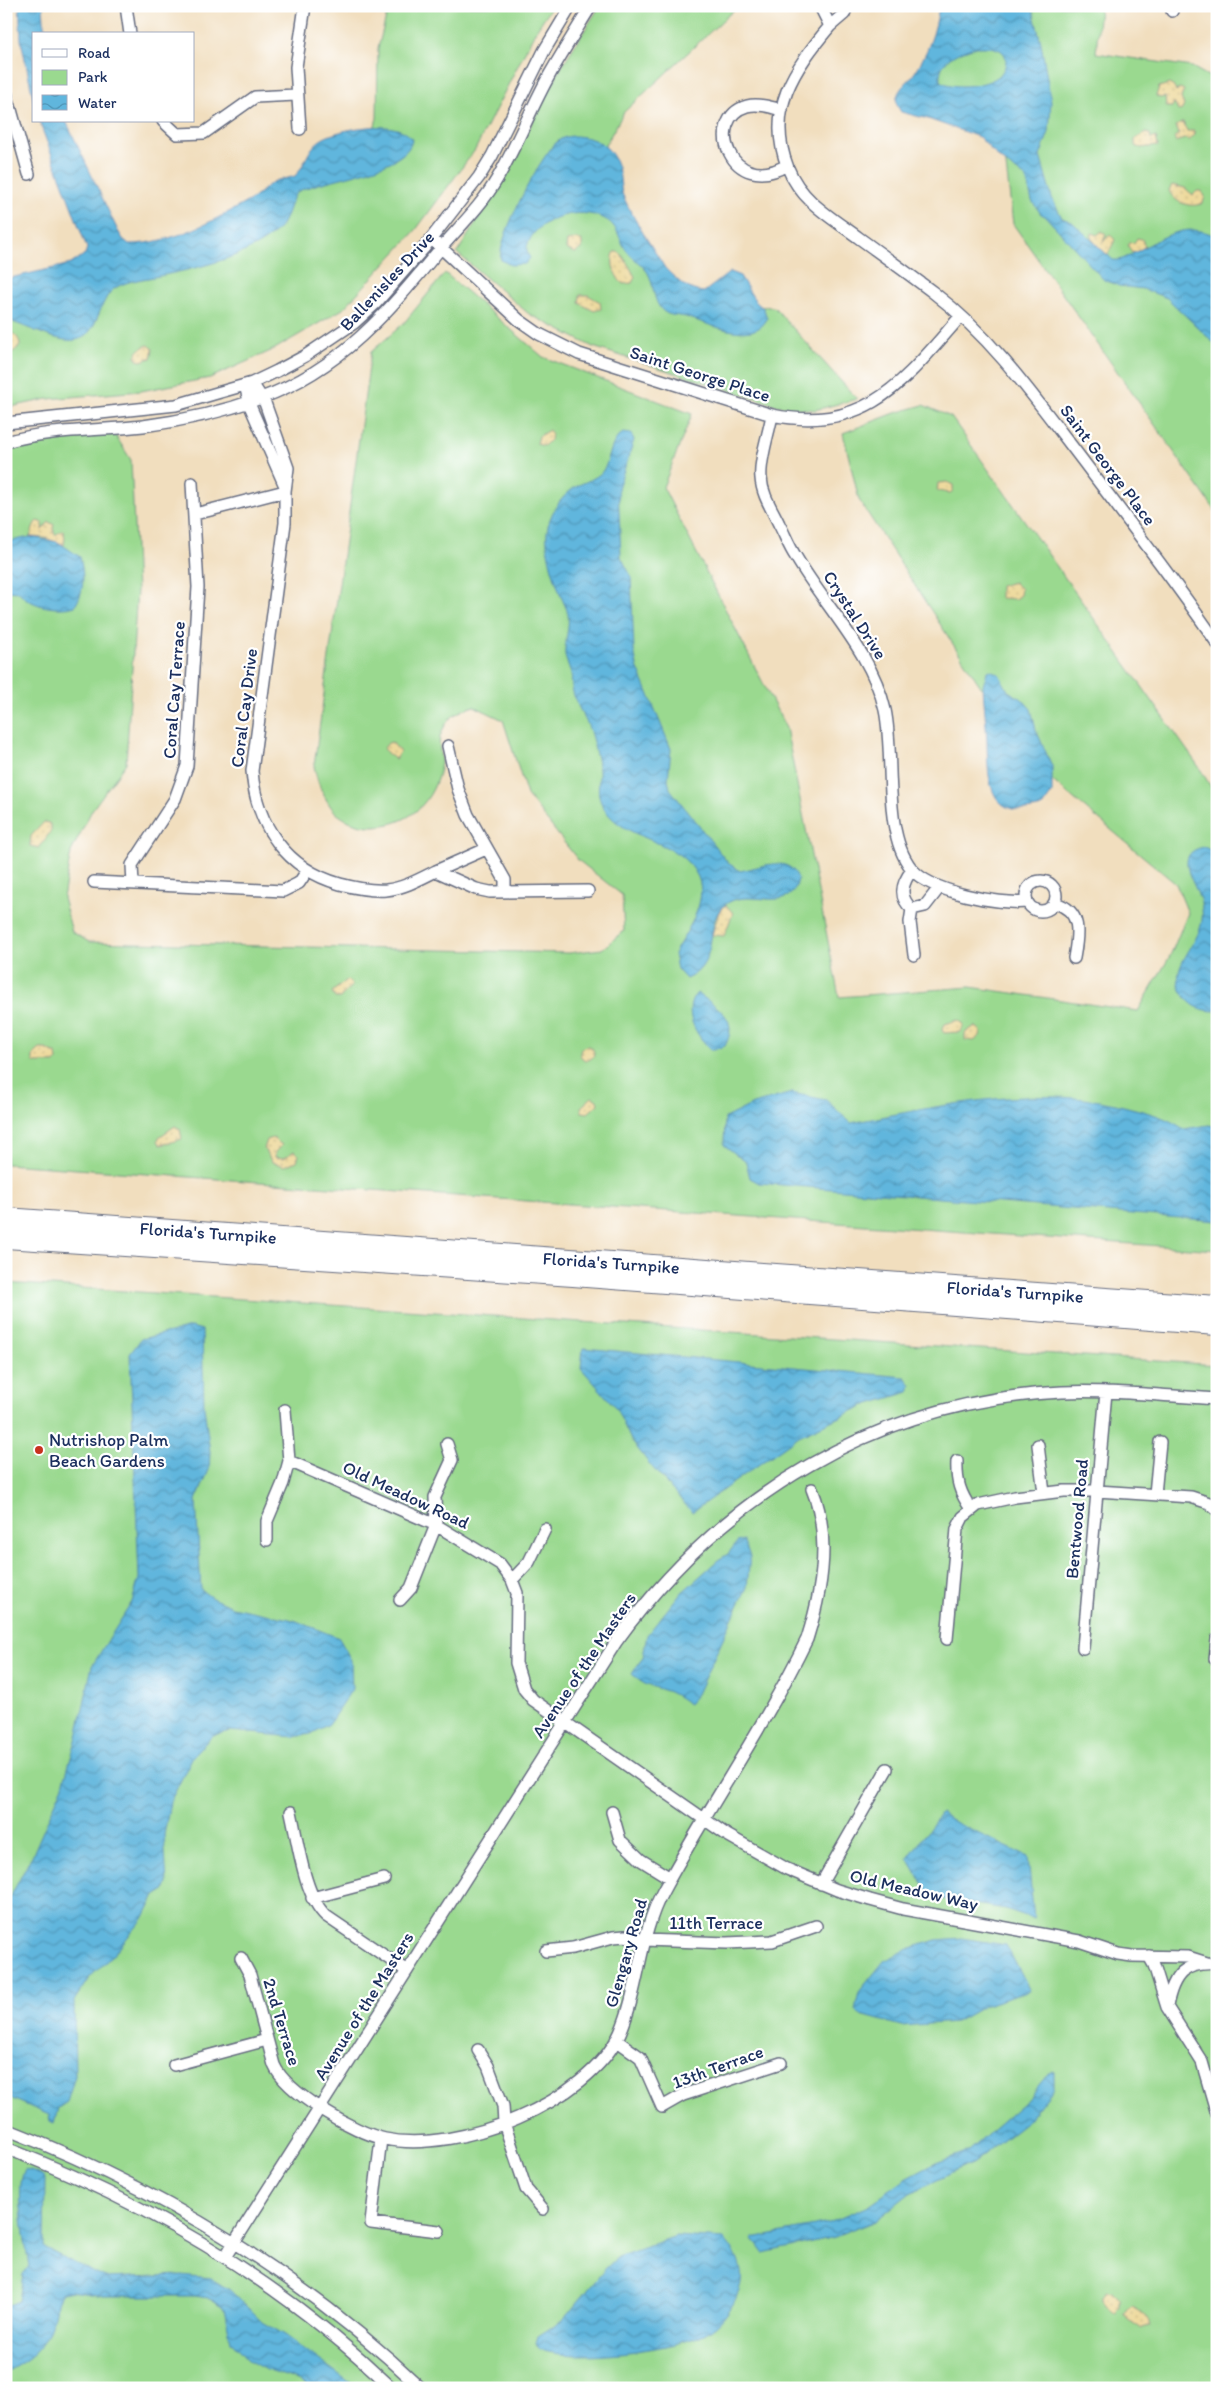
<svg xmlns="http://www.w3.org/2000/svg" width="1223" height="2394" viewBox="0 0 1223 2394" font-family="Itim,sans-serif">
<defs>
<pattern id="sand-dots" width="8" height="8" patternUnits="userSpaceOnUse" patternTransform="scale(1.25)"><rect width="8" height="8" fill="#eeda9e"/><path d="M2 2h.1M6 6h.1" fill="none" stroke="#ccbb8a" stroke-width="1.8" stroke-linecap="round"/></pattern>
<pattern id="water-waves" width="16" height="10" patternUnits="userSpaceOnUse" patternTransform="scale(1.25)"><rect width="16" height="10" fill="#60b6dd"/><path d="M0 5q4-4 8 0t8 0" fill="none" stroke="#4e94b6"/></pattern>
</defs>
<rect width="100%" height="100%" fill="#fff"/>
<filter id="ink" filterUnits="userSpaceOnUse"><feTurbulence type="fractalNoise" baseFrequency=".02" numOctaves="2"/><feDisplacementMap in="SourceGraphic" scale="10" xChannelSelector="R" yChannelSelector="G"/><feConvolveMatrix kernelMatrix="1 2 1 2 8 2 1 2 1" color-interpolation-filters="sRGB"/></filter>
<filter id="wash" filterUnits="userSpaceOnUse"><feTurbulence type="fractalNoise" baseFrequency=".0096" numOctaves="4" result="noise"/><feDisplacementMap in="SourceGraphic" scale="20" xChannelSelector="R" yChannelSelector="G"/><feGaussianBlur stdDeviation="1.12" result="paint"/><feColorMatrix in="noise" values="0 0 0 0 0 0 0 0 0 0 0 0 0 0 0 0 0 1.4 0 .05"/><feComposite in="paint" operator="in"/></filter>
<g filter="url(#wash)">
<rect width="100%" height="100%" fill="#f1debe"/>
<!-- green -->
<path fill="#9ad98f" stroke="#5a8476" d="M389 6H552L535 32 475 150 415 231 343 309 273 350 210 378 141 391 48 399 6 408V295L265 207 372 136 377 118 378 48Z
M600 6H738L624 112 590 172 668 288 719 305 774 307 857 399 815 410 779 406 593 347 529 314 457 253 501 181 563 64Z
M945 6H1100L1096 53 1192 67 1217 81V513L1013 224 1004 149 932 74Z
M445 273 543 357 692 414 663 487 786 728 839 997 970 987 1138 1011 1170 956 1188 913 1176 884 1030 762 859 500 843 433 895 413 923 405 951 417 1199 767 1217 797V1250L6 1164V450L9 448 45 439 114 433 131 460 137 590 126 763 92 810 71 852 63 898 72 932 89 942 569 953 602 949 624 931 622 895 578 860 527 795 503 720 474 706C457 712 448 716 441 734 437 743 442 755 441 764 434 802 410 826 371 826 358 826 339 819 331 807 321 792 318 784 314 766L371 352 403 324Z
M6 1283 1217 1365V2388H6Z"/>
<!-- sand -->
<path fill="url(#sand-dots)" stroke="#84847e" d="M1169 84 1173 86 1176 91 1180 88 1184 90 1181 98 1184 105 1182 110 1178 111 1174 103 1172 107H1166L1165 97 1160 98 1156 96 1159 87Z
M1183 122 1187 131H1194L1195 135 1190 140 1184 139 1176 142 1174 137 1179 134 1176 126Z
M1146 133 1150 134 1151 139 1156 137 1158 146 1141 148 1135 146V139Z
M1172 185 1185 188 1193 195 1197 191H1201L1205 196 1203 203C1192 209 1173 203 1169 190Z
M1102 231 1106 234 1103 242 1110 234 1115 240 1108 254H1105L1091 238 1092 233 1097 235Z
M1137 238 1142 239 1145 247 1134 253 1131 252 1128 244 1132 242 1134 244Z
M578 239 582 241V249L575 253 566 249 567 241Z
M615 252H618C623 254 632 271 635 277L632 283 623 284C615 278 609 260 615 252Z
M580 295H588L600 302 601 309 594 311 579 303Z
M6 331C14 333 20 337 20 346L13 352 6 350V345L12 342 6 340Z
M149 345 153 349 151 358 141 361 137 360 135 356C138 350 143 346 149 345Z
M549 430 552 434 551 439 544 446 537 444 539 436Z
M947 482 953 485V491L950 493 937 491 938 483Z
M37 521 43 523 42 530 49 522 54 525 53 528 55 535 63 530 65 537 64 545 45 538 30 537 35 523Z
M1014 582 1021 589 1020 595 1015 599 1000 598V586Z
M392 742 400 752 395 759 387 753 384 748 388 743Z
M44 822 49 823 51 826V831L39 848 30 846 31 836Z
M726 905 733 913 724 936 712 935 719 912Z
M347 980 352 985 340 998H335L332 992Z
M958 1020 964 1024 961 1032 944 1033 942 1030 945 1024Z
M975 1026 981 1031 980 1036 974 1041 965 1040V1033Z
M580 1053a7 7 0 1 1 14 0a7 7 0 1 1-14 0Z
M40 1049H46L56 1054 57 1060 55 1063H35L33 1061V1055Z
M592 1097 597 1100 598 1104 588 1113 582 1112 581 1107Z
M175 1126 180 1129 182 1139 161 1145 158 1141 159 1137Z
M273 1138 282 1145 275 1152V1157L284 1158 294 1151 299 1155 297 1161 284 1166 272 1162 264 1149 267 1140Z
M1107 2290 1112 2291 1120 2299V2307L1116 2314C1110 2310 1102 2302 1103 2295Z
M1131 2306C1139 2308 1152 2318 1150 2327L1142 2329 1127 2319 1125 2314Z"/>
<!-- water -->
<path fill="url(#water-waves)" stroke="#3e729e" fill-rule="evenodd" d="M19 6H43L45 34H34V102L21 40Z
M939 6H1032L1041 43 1051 101 1049 132 1040 156 1052 198 1062 218 1072 222 1113 260C1121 261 1127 257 1134 253 1162 238 1186 220 1217 237V346L1167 298 1143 289 1119 286 1104 280 1045 216 1041 214 1032 201 1026 178 999 158 979 137 928 119 901 112C898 107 895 103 897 97 899 88 907 83 913 75 927 55 936 31 939 6ZM975 47C986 47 1006 45 1006 61 1006 66 1003 71 1000 75 988 86 954 90 940 81 938 59 957 53 975 47Z
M39 121H66L118 231 123 239 129 244C173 244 215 220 252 199 259 194 265 187 273 182 281 178 287 179 295 176 305 166 307 150 319 141 336 128 402 117 412 140 407 171 322 178 297 192 289 202 288 216 281 226 258 255 194 269 159 276 145 279 128 280 115 288 98 299 99 337 75 340 57 343 25 325 6 320V279L71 264 85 254 87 248Z
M576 136C599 138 614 148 619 172 621 180 620 190 624 198 635 222 651 245 665 268 675 278 688 292 704 292L730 272 740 276 756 302 764 309 767 319C754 345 709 324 689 318 679 314 669 318 661 309 653 300 654 284 648 273 643 265 633 259 627 251 618 239 619 225 603 218 580 207 541 216 529 241 526 247 526 252 530 258L525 264 511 265 501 260C496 240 541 154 558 141 563 137 569 136 576 136Z
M623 433 631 434 634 440 618 488 621 557 631 576 634 651 637 666 671 749 668 779 670 789 728 863 740 871C758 868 790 853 798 879 792 915 753 889 729 902 700 917 724 963 686 979L677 969 674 954C685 933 709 903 698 877 681 839 627 842 605 810 593 792 602 780 598 763 595 750 592 735 587 723 582 713 575 702 573 692 571 686 572 679 571 673 569 667 566 661 565 655 564 642 570 628 568 614 567 608 563 602 561 596 554 576 543 547 548 526 552 509 564 493 579 485 587 481 600 477 604 469 611 457 610 441 623 433Z
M30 537 58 542 80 557C84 575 85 590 75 606 58 611 31 607 19 592L6 591V542Z
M990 670 999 674 1008 691 1022 699 1031 709 1036 730 1052 766V793L1042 807C987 822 988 779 987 741 986 722 984 705 983 686L987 672Z
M1204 847 1217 853V1011C1204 1011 1194 1008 1186 998 1163 969 1199 948 1202 920 1203 913 1202 903 1199 897 1194 881 1172 853 1204 847Z
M697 993C718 1008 740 1018 725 1046L712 1050C696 1037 681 1010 697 993Z
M792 1093 826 1100 851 1123C944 1105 1042 1082 1135 1109 1154 1114 1167 1118 1184 1129L1209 1125 1217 1127V1221L759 1183 750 1178 746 1162 724 1145 725 1118 753 1104Z
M191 1327 202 1330 204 1407 210 1452 209 1470 196 1500 201 1590 212 1598 232 1607 294 1620 339 1638 351 1660 352 1689 329 1724 311 1734 294 1737 230 1731 213 1735 193 1756 170 1802 164 1835 167 1884 164 1891 154 1897 143 1919 111 1957 89 1978 74 2001 75 2076 67 2102 58 2108 54 2123 50 2121 49 2115 6 2096V1905L33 1854 63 1785 77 1737 92 1666 132 1602 139 1578 130 1354 141 1339Z
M583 1348 905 1377 911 1385 909 1392 863 1406 799 1436 692 1512 652 1467 631 1440 616 1408 581 1368Z
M743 1540 750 1556 747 1587 696 1696 689 1704C681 1699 672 1692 663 1690 648 1685 644 1686 632 1674L643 1657 647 1635 679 1595 718 1560 728 1554 737 1542Z
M941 1813 960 1825 1028 1857 1034 1919 1006 1909 936 1898 927 1891 908 1858Z
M961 1938 1006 1945 1030 1991 986 2005 956 2022 901 2026 861 2015 855 2010 859 1992 884 1961 908 1949 936 1940Z
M1054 2071V2088L1028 2120 973 2163 910 2193 875 2221 835 2237 763 2253 752 2238 829 2223 868 2206 906 2179 936 2163 969 2151 1024 2103 1048 2074Z
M25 2169 44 2176 45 2180 44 2248 105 2278 182 2275 210 2278 230 2290 261 2321 285 2335 352 2384 353 2388H314L301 2381 264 2369 248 2360 231 2341 224 2308 217 2302 208 2298 195 2296H104L72 2291 62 2293C56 2301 56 2309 53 2319 44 2349 33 2357 6 2372V2306L19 2301 23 2274 29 2267C26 2243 14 2189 25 2169Z
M676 2236 724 2239C737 2252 746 2273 739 2291 732 2309 721 2325 704 2334 674 2350 569 2363 539 2349L536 2343 538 2336 563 2320 606 2268 618 2257Z"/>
</g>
<g filter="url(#ink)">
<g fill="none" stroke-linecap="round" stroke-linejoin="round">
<defs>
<path id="minor" d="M126 6 130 34
M820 6 830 26 844 14 847 6
M1172 11V6
M830 26C794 69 765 110 788 168 801 201 832 218 859 238 884 256 909 274 934 293 994 339 1037 401 1083 461 1128 521 1175 581 1217 643
M6 92 29 174
M782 110C771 107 758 103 747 106 703 119 731 198 787 165
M163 121 177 134 204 133 255 97 296 95
M300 129 296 67 305 6
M436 243 519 320 539 334 579 354 772 415C868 434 904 380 961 316
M252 383 265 403 288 468 285 491V523L252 771C256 826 287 869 340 884 355 888 370 891 386 890 404 888 420 879 436 871L476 889 490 892 588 891
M245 385 251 408 285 486
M772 415C769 433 759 461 761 478 762 495 772 509 779 524 785 535 789 547 796 557 825 607 872 652 885 710 895 756 882 831 911 868 929 892 999 905 1027 902
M6 423 176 405 217 393 252 383 277 371 305 356 354 323 376 303 423 249 479 177 492 156 544 51 571 6
M6 442C50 429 98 431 143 426 181 421 225 411 261 398 341 369 388 312 440 249 460 226 482 205 497 179 517 145 531 108 550 74 563 51 577 29 591 6
M195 514 285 491
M448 746 458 789 468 815 505 880V892
M912 870C902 883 898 897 912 909L925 906 939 888
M436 871 486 849
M1026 896a15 15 0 1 1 30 0a15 15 0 1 1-30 0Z
M94 882 283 891 299 883 307 871
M133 884 132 865 175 799 187 766 198 587 192 483
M1055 903C1083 911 1078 935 1074 958
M912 909 910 922 914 955
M1038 1445 1044 1493
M289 1461 436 1525 500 1564 512 1580 517 1593 516 1663 524 1689 533 1700 727 1835 787 1869 837 1890 870 1900 903 1909 1079 1941 1118 1954 1132 1956 1188 1957 1207 1963
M957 1461C956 1481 960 1493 971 1509
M1155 1494 1160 1442
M267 1540V1521L283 1483 289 1461 285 1410
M512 1580 529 1562 545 1529
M400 1600 411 1588 436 1525 435 1497 452 1460 447 1444
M947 1639 957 1529 963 1517 978 1505 1015 1497 1064 1491H1097L1191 1497 1209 1503 1217 1510
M1083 1648 1106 1392
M1215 1659 1217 1639
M291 1812C298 1842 304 1896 326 1916L407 1971
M612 1812 620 1840 641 1860 670 1878
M821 1884 887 1769
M312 1898 384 1879
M546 1951 573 1948 613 1937 625 1936 644 1940 727 1943 772 1941 816 1926
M1149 1956 1154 1965 1167 2007 1202 2062 1217 2114
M241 1958 250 1975 274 2065C286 2093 355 2133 385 2139 458 2154 588 2103 620 2033 640 1987 639 1935 663 1891 709 1806 765 1726 807 1639 822 1592 831 1535 812 1489
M1167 2006C1173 1975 1184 1961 1217 1964
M616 2040 640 2057 662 2107 683 2095 781 2063
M478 2050 488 2066 503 2106 504 2123 526 2189 543 2209
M174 2065 267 2040
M6 2129C161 2189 300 2273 421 2388
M381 2139 371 2223 439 2231
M6 2148C148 2203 282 2282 392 2388
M225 2257 616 1642C723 1494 877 1401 1062 1392 1113 1390 1165 1396 1217 1399"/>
<path id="motorway" d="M6 1218 1217 1306
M6 1238 573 1276 1217 1325"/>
</defs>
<!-- minor casing -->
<use href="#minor" stroke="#666c80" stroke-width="14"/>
<!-- motorway casing -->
<use href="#motorway" stroke="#666c80" stroke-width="22"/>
<!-- minor -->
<use href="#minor" stroke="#fff" stroke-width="11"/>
<!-- motorway -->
<use href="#motorway" stroke="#fff" stroke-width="20"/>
</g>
</g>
<!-- markers -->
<circle fill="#c8321e" stroke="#fff" stroke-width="2" cx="39" cy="1450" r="5"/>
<g text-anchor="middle" stroke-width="4.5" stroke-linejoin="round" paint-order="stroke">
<!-- street labels -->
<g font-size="18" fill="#1b2f5e" stroke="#fff">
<text transform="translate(387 281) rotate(-47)" y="6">Ballenisles Drive</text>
<text transform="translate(700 374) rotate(18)" y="6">Saint George Place</text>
<text transform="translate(1108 465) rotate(53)" y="6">Saint George Place</text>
<text transform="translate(855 615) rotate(57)" y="6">Crystal Drive</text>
<text transform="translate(174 690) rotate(-86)" y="6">Coral Cay Terrace</text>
<text transform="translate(244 708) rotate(-83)" y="6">Coral Cay Drive</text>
<text transform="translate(208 1233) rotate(4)" y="6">Florida's Turnpike</text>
<text transform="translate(611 1263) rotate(4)" y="6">Florida's Turnpike</text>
<text transform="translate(1015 1292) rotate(4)" y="6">Florida's Turnpike</text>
<text transform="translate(406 1495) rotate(25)" y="6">Old Meadow Road</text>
<text transform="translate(1077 1519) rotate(-85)" y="6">Bentwood Road</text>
<text transform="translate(584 1665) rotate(-56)" y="6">Avenue of the Masters</text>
<text transform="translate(914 1890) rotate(13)" y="6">Old Meadow Way</text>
<text x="716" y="1929">11th Terrace</text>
<text transform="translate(626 1953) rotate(-74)" y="6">Glengary Road</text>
<text transform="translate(364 2006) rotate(-58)" y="6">Avenue of the Masters</text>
<text transform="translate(282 2022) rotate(73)" y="6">2nd Terrace</text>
<text transform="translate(718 2067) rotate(-20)" y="6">13th Terrace</text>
</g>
<!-- poi labels -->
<g font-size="18" fill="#1b2f5e" stroke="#fff" text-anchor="start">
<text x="49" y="1446">Nutrishop Palm<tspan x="49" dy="21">Beach Gardens</tspan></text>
</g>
</g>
<!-- margin -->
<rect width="1223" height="2394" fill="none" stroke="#fff" stroke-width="25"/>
<!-- legend -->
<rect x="32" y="32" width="162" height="90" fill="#ffffff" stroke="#a4acbf"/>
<rect x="42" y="49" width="25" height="8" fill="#ffffff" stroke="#a4acbf"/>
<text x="78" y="58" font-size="15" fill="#1b2f5e">Road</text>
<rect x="42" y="70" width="25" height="15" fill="#9ad98f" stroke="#a4acbf"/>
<text x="78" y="82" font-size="15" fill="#1b2f5e">Park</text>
<rect x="42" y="95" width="25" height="15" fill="url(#water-waves)" stroke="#a4acbf"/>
<text x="78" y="108" font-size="15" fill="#1b2f5e">Water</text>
</svg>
